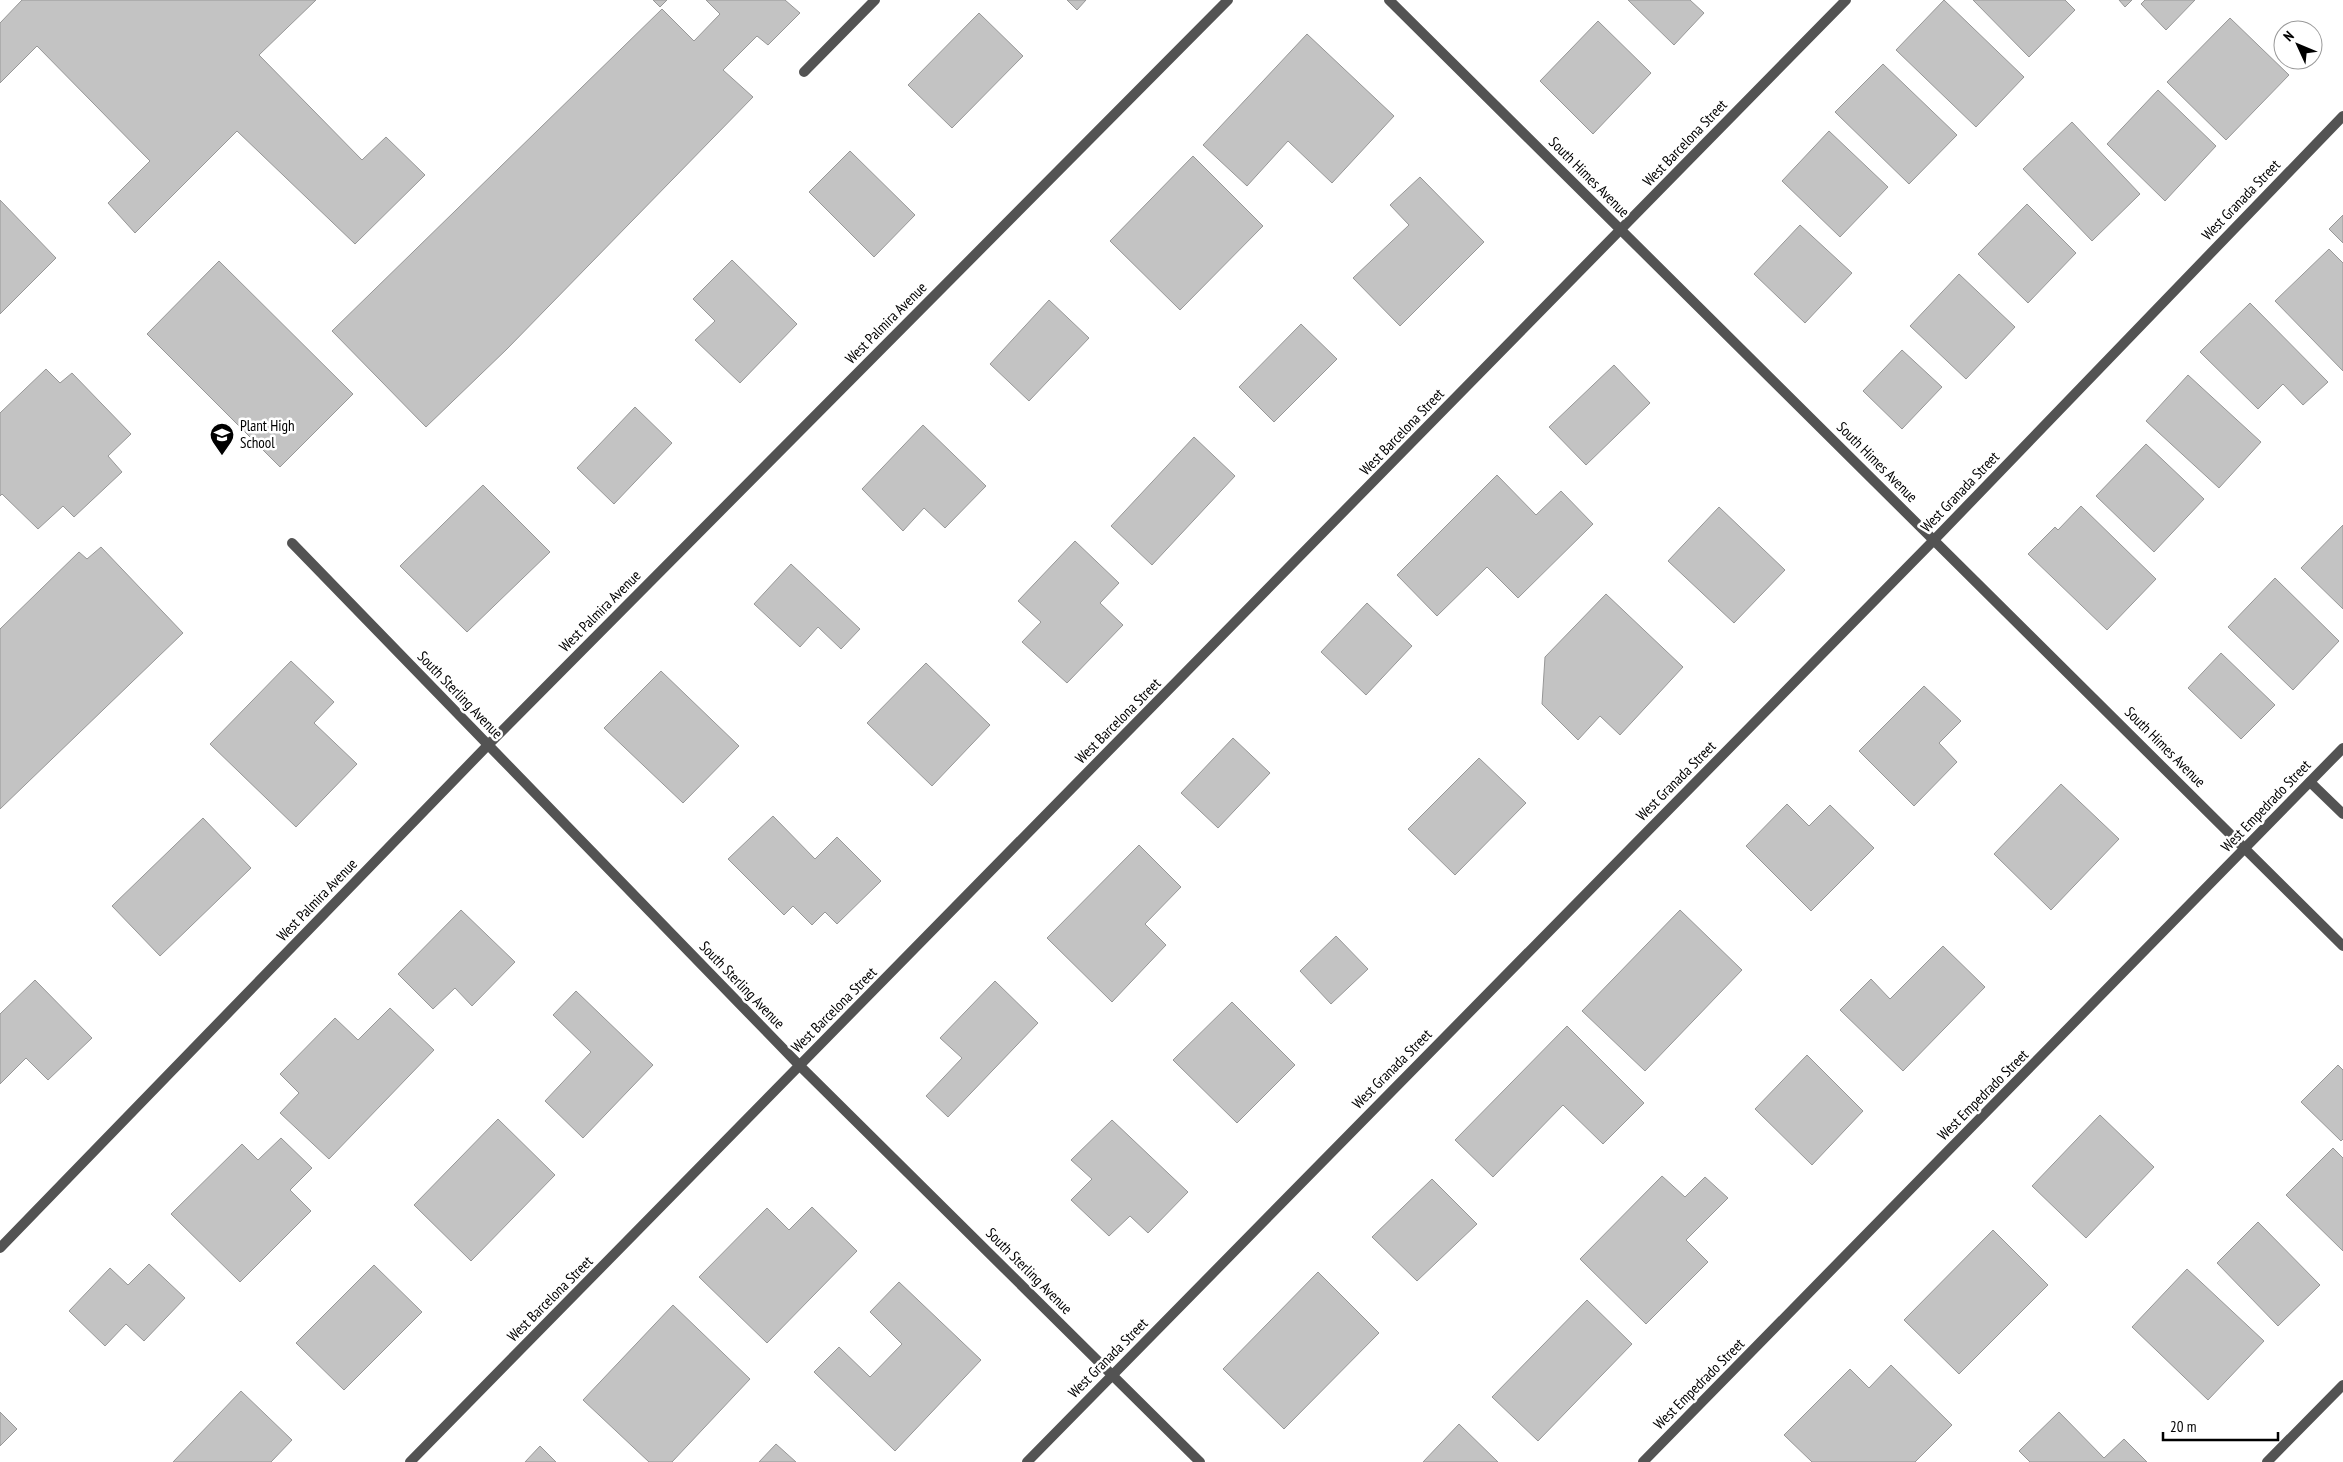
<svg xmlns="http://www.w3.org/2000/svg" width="2343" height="1462" viewBox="0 0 2343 1462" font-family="'PT Sans Narrow',sans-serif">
<rect width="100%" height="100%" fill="#fff"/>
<!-- building -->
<path fill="#c3c3c3" stroke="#979797" d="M22 0H316L259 55 362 160 386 137 425 175 355 244 237 131 135 233 108 203 150 161 37 46 0 83V23Z
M653 0H667L660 7Z
M706 0H785L800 13 768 45 757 36 723 70 753 97 507 349 426 427 332 331 662 9 694 41 720 14Z
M1067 0H1086L1077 10Z
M1628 0H1690L1704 13 1674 45Z
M1944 0 2024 77 1976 127 1896 50Z
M1973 0H2065L2075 10 2029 57Z
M2119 0H2132L2125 7Z
M2145 0H2195L2166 30 2141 4Z
M979 13 1023 56 952 128 908 85Z
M2230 18 2289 75 2226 140 2167 82Z
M1598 21 1651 73 1593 134 1540 81Z
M1307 34 1394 116 1332 183 1288 141 1247 186 1203 145Z
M1883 64 1957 135 1909 184 1835 112Z
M2158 90 2216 146 2165 201 2107 144Z
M2072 122 2140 194 2092 241 2023 169Z
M1829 131 1888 187 1840 237 1782 181Z
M850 151 915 215 874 257 809 192Z
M1193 156 1263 226 1180 310 1110 241Z
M1420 177 1484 242 1400 326 1353 278 1409 225 1390 205Z
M0 200 56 258 0 314Z
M2027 204 2076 253 2028 303 1978 254Z
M2343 215V243L2329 229Z
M1800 225 1852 273 1805 323 1754 274Z
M2329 249 2343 263V371L2275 301Z
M732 260 797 324 740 383 695 340 715 321 693 299Z
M219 261 353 394 280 467 147 334Z
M1959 274 2015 327 1966 379 1910 326Z
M1049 300 1089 338 1029 401 990 364Z
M2250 303 2328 382 2303 405 2283 384 2258 409 2200 352Z
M1301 324 1337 359 1274 422 1239 387Z
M1902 350 1942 387 1902 429 1863 391Z
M1614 365 1650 403 1586 465 1549 427Z
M46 369 60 383 72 373 131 434 108 456 122 472 74 517 63 506 38 529 2 494 0 496V413Z
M2188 375 2261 442 2219 488 2146 421Z
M635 407 672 443 614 504 577 468Z
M923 425 986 486 945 528 924 508 903 531 862 489Z
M1194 437 1235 476 1152 565 1111 526Z
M2146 444 2204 499 2154 552 2096 496Z
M1497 475 1536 515 1561 491 1593 524 1518 598 1487 567 1437 616 1397 575Z
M483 485 550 552 467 632 400 566Z
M2081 506 2156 579 2107 630 2028 554 2055 527 2058 530Z
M1719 507 1785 570 1734 623 1668 561Z
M2343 525V609L2301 568Z
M1075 541 1119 583 1100 603 1123 625 1067 683 1022 642 1041 622 1018 601Z
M101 547 183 633 0 809V629L79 552 87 559Z
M791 564 860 629 841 649 818 627 800 647 754 604Z
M2275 578 2339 641 2293 690 2228 627Z
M1606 594 1683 667 1620 735 1600 716 1578 740 1542 704 1545 657Z
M1367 603 1412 646 1366 695 1321 652Z
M2221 653 2275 705 2241 739 2188 688Z
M291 661 334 702 314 723 357 764 296 827 210 744Z
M926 663 990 725 932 786 867 723Z
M661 671 739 746 683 803 604 728Z
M1924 686 1961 721 1939 743 1957 762 1914 806 1859 751Z
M1233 738 1270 773 1218 828 1181 793Z
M1479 758 1526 803 1455 875 1408 829Z
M2061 784 2119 839 2051 910 1994 854Z
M1787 804 1809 826 1830 805 1874 848 1811 911 1746 846Z
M773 816 815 859 837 837 881 881 837 924 825 912 812 925 793 906 784 915 728 859Z
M203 818 251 868 160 956 112 906Z
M1139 845 1181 887 1145 924 1166 945 1112 1002 1047 938Z
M461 910 515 962 472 1006 455 988 433 1009 398 974Z
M1680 910 1742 970 1645 1071 1582 1011Z
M1336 936 1368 969 1331 1004 1300 971Z
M1943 946 1985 987 1903 1071 1840 1010 1871 979 1890 999Z
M35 980 92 1038 48 1080 26 1058 0 1084V1014Z
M995 981 1038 1023 948 1117 926 1096 962 1058 940 1038Z
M576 991 653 1065 583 1138 545 1101 591 1052 553 1015Z
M1232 1002 1295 1065 1237 1123 1173 1060Z
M390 1008 434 1050 329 1159 280 1113 299 1093 280 1074 335 1018 358 1040Z
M1567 1026 1644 1103 1603 1144 1563 1105 1493 1177 1455 1140Z
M1807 1055 1863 1111 1812 1165 1755 1109Z
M2338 1065 2343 1070V1139L2341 1141 2301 1102Z
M2100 1115 2154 1167 2086 1238 2032 1186Z
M498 1119 555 1175 471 1261 414 1205Z
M1112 1120 1188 1192 1148 1233 1130 1216 1109 1236 1071 1200 1092 1179 1071 1160Z
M281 1138 312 1168 290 1190 311 1211 240 1282 171 1214 242 1144 258 1160Z
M2333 1148 2343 1158V1251L2286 1195Z
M1662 1176 1685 1197 1705 1177 1728 1198 1686 1240 1708 1262 1646 1324 1580 1259Z
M1432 1179 1477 1224 1417 1281 1372 1237Z
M812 1207 857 1251 767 1343 699 1277 767 1208 789 1230Z
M2258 1222 2320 1285 2278 1326 2217 1263Z
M1993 1230 2048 1285 1959 1374 1904 1320Z
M149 1264 185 1298 144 1341 126 1324 105 1346 69 1311 110 1268 128 1285Z
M374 1265 422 1312 344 1390 296 1343Z
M2187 1269 2264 1341 2208 1400 2132 1327Z
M1318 1272 1379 1333 1284 1429 1223 1369Z
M899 1282 981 1360 895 1451 814 1372 839 1347 870 1377 902 1344 870 1312Z
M1587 1300 1632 1344 1538 1441 1492 1397Z
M673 1305 750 1379 672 1462H649L583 1400Z
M1891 1365 1952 1425 1915 1462H1812L1784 1435 1850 1369 1869 1388Z
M241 1391 292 1440 271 1462H173Z
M0 1412 17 1429 0 1446Z
M2059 1412 2104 1458 2124 1439 2147 1462H2030L2019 1451Z
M1459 1424 1498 1462H1423Z
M776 1444 796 1462H759Z
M540 1446 556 1462H525Z"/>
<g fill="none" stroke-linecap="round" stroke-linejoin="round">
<!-- service -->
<path stroke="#535353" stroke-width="10" d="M804 72 875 0
M2310 782 2343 814"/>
<!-- minor -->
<path stroke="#535353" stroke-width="10" d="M292 543 800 1066 1200 1462
M0 1248 488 745 1228 0
M410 1462 1846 0
M1027 1462 1934 540 2343 116
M1643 1462 2343 748"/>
<!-- tertiary -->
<path stroke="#535353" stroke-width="10" d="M1389 0 2343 946
M2267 1462 2343 1385"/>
</g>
<!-- icons -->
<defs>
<symbol id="school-pin" viewBox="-11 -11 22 30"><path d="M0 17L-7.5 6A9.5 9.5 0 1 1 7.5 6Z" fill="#000" stroke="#fff"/><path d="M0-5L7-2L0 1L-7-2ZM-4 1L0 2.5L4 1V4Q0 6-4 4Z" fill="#fff"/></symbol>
</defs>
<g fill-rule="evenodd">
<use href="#school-pin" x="208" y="421" width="28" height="38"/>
</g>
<g text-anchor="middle" stroke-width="5" stroke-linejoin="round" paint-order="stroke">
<!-- street labels -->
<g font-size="15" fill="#000" stroke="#fff">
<text transform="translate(1685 143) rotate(-46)" y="5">West Barcelona Street</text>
<text transform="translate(1589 177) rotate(45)" y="5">South Himes Avenue</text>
<text transform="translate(2241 200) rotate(-46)" y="5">West Granada Street</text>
<text transform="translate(886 323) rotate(-45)" y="5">West Palmira Avenue</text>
<text transform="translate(1402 432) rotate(-46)" y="5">West Barcelona Street</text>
<text transform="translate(1877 462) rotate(45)" y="5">South Himes Avenue</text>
<text transform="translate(1960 492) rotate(-46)" y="5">West Granada Street</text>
<text transform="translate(600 611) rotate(-45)" y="5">West Palmira Avenue</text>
<text transform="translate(460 695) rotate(46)" y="5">South Sterling Avenue</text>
<text transform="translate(1118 721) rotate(-45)" y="5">West Barcelona Street</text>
<text transform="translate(2165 747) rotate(45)" y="5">South Himes Avenue</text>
<text transform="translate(1676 781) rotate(-45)" y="5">West Granada Street</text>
<text transform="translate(2266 806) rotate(-46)" y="5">West Empedrado Street</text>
<text transform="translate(317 900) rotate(-46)" y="5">West Palmira Avenue</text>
<text transform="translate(742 985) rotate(46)" y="5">South Sterling Avenue</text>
<text transform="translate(834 1010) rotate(-45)" y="5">West Barcelona Street</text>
<text transform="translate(1392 1069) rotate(-45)" y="5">West Granada Street</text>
<text transform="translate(1983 1095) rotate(-45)" y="5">West Empedrado Street</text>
<text transform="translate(1029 1271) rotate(45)" y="5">South Sterling Avenue</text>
<text transform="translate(550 1299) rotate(-45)" y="5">West Barcelona Street</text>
<text transform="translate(1108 1358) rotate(-45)" y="5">West Granada Street</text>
<text transform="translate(1699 1384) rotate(-45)" y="5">West Empedrado Street</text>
</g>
<!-- poi labels -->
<g font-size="15" fill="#000" stroke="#fff" text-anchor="start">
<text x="240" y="431">Plant High<tspan x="240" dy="17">School</tspan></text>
</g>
</g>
<!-- north arrow -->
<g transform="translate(2298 45) rotate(314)"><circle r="24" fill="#ffffff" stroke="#999999"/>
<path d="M0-4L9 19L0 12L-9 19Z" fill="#000000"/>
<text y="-8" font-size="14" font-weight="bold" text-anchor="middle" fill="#000000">N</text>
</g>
<!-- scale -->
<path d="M2163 1432v8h115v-8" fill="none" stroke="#000000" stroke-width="2.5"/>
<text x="2170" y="1432" font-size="15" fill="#000000" stroke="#ffffff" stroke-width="4" paint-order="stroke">20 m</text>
</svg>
